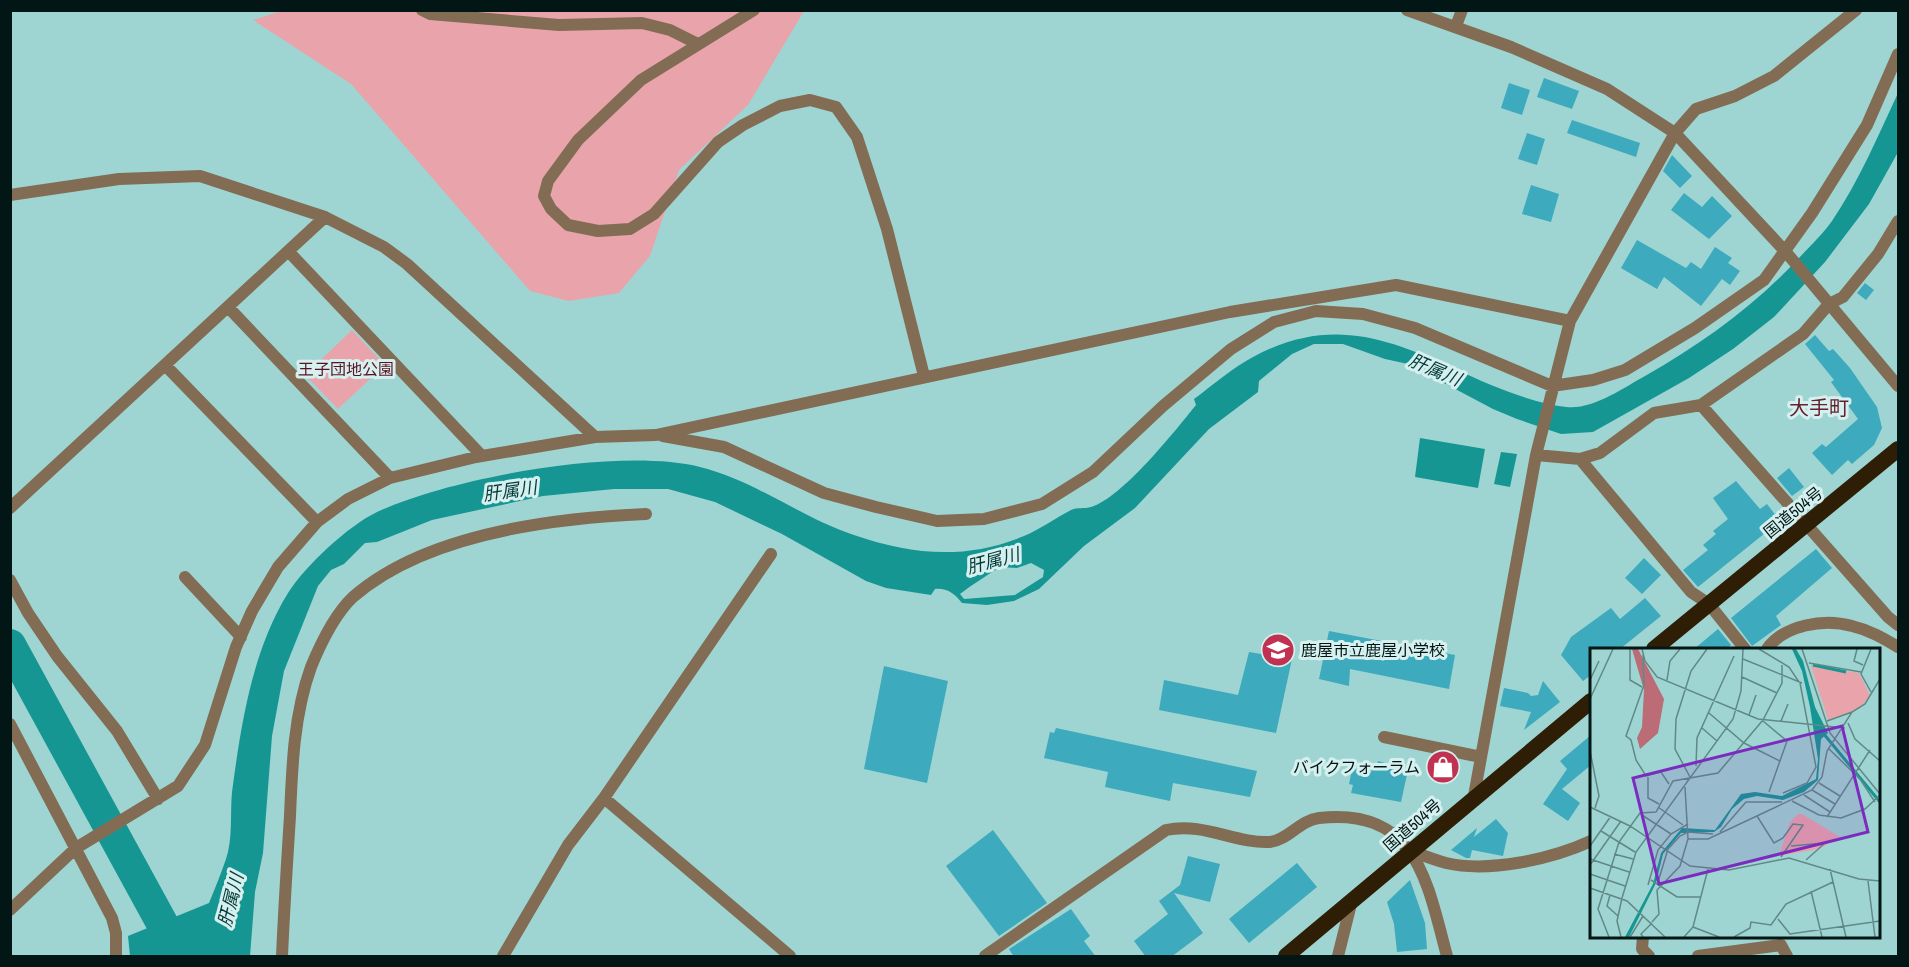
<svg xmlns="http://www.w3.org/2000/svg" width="1909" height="967" viewBox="0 0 1909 967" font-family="'Archivo Narrow','Noto Sans JP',sans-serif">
<rect width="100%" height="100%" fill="#9ed5d2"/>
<!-- green -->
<path fill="#e9a4ab" d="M284 10 804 11 748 105 679 170 650 256 619 293 569 301 530 291 351 84 253 20Z
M352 330 385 365 338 409 305 375Z"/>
<!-- water -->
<path fill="#169693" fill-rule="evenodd" d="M1898 93 1897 154 1869 204 1825 262 1774 317 1733 349 1689 378 1593 432 1561 434 1517 419 1493 409 1408 364 1385 359 1343 344H1314L1292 354 1259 381 1258 392 1209 429 1135 508 1084 546 1039 589 1014 601 987 605 962 603C954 593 947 588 935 589L931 595 886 588 866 581 782 534 715 502 668 489H614L543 496 432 520 377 542 365 543 344 564 331 570 318 586 284 671 272 736 263 853 255 892 250 956H130L128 936 209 903C215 888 221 874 226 859 233 839 230 813 232 792 241 725 252 651 288 593 306 565 348 526 377 512 452 477 620 447 700 467 756 481 800 517 854 535 912 555 966 560 1024 536 1041 529 1055 518 1071 510 1078 507 1084 509 1091 507 1122 498 1175 431 1196 405L1194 399C1213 385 1232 368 1253 357 1327 317 1384 336 1455 369 1490 385 1528 402 1566 407 1593 410 1623 388 1645 376 1703 343 1753 307 1799 258 1810 246 1823 234 1832 221 1859 181 1878 136 1898 93ZM1031 563 1044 570 1043 577 1015 595 964 599 960 594C973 584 986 576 1000 567L1017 568Z
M1420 438 1485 449 1478 488 1415 477Z
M1501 452 1517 454 1510 487 1494 484Z"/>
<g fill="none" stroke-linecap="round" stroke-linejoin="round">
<!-- river -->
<path stroke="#169693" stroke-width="32" d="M10 645 180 956"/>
</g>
<!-- building -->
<path fill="#3daabe" d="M1544 78 1579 91 1572 109 1537 97Z
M1509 83 1530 90 1522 115 1501 108Z
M1572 120 1640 143 1636 157 1567 133Z
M1527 133 1545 139 1537 165 1518 159Z
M1672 155 1692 176 1680 188 1663 171Z
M1531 185 1559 194 1551 222 1522 214Z
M1684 193 1702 207 1712 196 1732 216 1709 239 1671 210Z
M1637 240 1686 268 1691 262 1701 269 1715 247 1732 258 1728 263 1740 271 1730 285 1722 279 1701 306 1664 277 1657 289 1621 268Z
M1865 283 1874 290 1866 300 1857 293Z
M1815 335 1829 351 1833 349 1850 368 1877 407 1882 428 1874 445 1852 464 1848 460 1832 475 1812 453 1822 444 1826 447 1858 419 1831 382 1834 380 1805 344Z
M1789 468 1804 487 1792 496 1777 478Z
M1736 481 1760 509 1767 504 1780 521 1698 587 1683 570 1708 550 1703 545 1716 534 1713 531 1728 519 1713 498Z
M1816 549 1832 568 1776 616 1781 625 1752 646 1731 618Z
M1644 558 1661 575 1642 594 1625 578Z
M1645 598 1661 616 1620 649H1591V675L1583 681 1561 655 1571 637 1611 608 1620 619Z
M1718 629 1731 645 1727 649H1694Z
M1329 631 1455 655 1449 689 1350 669 1349 686 1319 679Z
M1249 652 1292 659 1276 733 1159 710 1164 680 1238 695Z
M884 666 948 681 927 783 864 769Z
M1543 681 1560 702 1524 730 1531 712 1500 706 1504 688 1528 693 1531 696 1538 695Z
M1056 728 1257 771 1250 797 1173 783 1170 801 1105 787 1108 772 1044 758 1050 732 1054 733Z
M1591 735V765L1562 789 1580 803 1568 821 1543 804 1567 769 1560 761Z
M1378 761 1408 770 1401 802 1351 793 1353 785 1349 784 1352 769 1371 773 1373 765 1377 766Z
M1496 819 1508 833 1503 856 1472 850 1470 858H1466L1451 850 1477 828 1474 837Z
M993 830 1047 903 999 936 946 866Z
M1188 856 1220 864 1210 902 1174 893 1203 933 1171 957H1146L1134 941 1168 914 1159 901 1180 885Z
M1297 863 1317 887 1249 943 1229 919Z
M1410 880 1425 923 1427 949 1397 952 1394 924 1387 902Z
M1071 909 1090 936 1084 941 1096 957H1014L1009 949Z"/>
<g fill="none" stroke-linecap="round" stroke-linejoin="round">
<!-- minor -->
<path stroke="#826d54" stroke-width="12" d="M422 10 430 14 559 25 642 23 670 30 698 44
M754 10 641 80 578 140 548 181 544 196 551 209 568 225 598 231 630 229 654 214 718 142 743 125 780 106 810 100 836 107 857 137 887 229 924 376
M1456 26 1462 10
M10 195 119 179 200 176 325 217 384 247 407 264 595 437
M288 251 482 456
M228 307 390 478
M165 365 317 522
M1701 405 1888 617 1898 625
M663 436 724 447 824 493 876 507 937 521 984 519 1042 504 1093 472 1163 406 1231 349 1274 322 1316 311 1363 314 1415 328 1552 386 1593 380 1625 370 1695 328 1764 280 1812 213 1867 125 1898 54
M1536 455 1580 459 1600 453 1654 413 1701 405 1803 334 1829 304 1843 297 1878 254 1898 221
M1580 459 1691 592 1709 604 1745 649
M10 508 325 217
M185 577 241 637
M10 580 28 613 57 656 117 731 158 799
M1767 649C1784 625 1824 618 1852 626 1869 630 1883 638 1898 647
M10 724 112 918 116 933V956
M1384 737 1481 757
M1474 796 1536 455 1570 321 1675 133 1696 109 1735 96 1774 76 1856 10
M604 798 790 956
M1411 851C1422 855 1434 860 1446 863 1489 873 1552 859 1591 841
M10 910 76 848 178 786 205 745 236 647 252 611 278 567 317 522 348 499 390 478 476 457 595 437 656 435 1230 312 1396 285 1570 321
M1643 936 1642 949 1649 956
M282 956C284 910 287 863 290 816 292 766 294 714 311 667 320 645 335 614 353 597 425 534 553 518 646 514
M503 956 568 845 604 798 771 554
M985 956 1166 830C1204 822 1236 844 1270 842 1288 840 1300 820 1319 818 1417 807 1427 882 1447 956
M1338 956 1352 900
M1698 956 1781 945 1787 956"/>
<!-- tertiary -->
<path stroke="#826d54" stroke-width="12" d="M1407 10 1511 47 1607 89 1675 133 1785 251 1898 386"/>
<!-- trunk -->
<path stroke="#2e1e06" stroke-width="16" d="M1654 649 1898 449
M1286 956 1591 701"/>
</g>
<!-- icons -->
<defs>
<symbol id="school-disc" viewBox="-11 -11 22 22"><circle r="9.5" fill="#c13151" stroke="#d5f0ee"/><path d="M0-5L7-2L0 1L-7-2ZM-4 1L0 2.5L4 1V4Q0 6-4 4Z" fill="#fff"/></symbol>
<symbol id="shop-disc" viewBox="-11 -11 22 22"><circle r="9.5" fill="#c13151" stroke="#d5f0ee"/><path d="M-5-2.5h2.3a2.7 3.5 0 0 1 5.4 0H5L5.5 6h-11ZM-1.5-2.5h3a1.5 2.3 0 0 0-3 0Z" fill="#fff"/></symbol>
</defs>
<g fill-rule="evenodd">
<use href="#school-disc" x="1259" y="631" width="38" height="38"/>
<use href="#shop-disc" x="1424" y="748" width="38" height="38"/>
</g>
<g text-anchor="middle" stroke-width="6" stroke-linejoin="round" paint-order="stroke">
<!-- park labels -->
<g font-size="16" fill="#5a1122" stroke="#d5f0ee">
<text x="346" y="375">王子団地公園</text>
</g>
<!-- street labels -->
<g font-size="16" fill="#021615" stroke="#d5f0ee">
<text transform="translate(1793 512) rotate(-39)" y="6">国道504号</text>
<text transform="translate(1412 825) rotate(-41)" y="6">国道504号</text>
</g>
<!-- poi labels -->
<g font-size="16" fill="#021615" stroke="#d5f0ee" text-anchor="start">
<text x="1301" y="656">鹿屋市立鹿屋小学校</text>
<text x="1420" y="773" text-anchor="end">バイクフォーラム</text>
</g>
<!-- water labels -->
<g font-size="18" font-style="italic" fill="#053b3a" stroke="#d5f0ee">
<text transform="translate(1435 370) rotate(23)" y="6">肝属川</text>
<text transform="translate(510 491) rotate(-8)" y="6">肝属川</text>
<text transform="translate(993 561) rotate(-15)" y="6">肝属川</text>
<text transform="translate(231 900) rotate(-76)" y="6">肝属川</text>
</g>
<!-- quarter labels -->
<g font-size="20" fill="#65202d" stroke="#d5f0ee">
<text x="1819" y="415">大手町</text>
</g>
</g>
<!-- overview -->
<g transform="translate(1590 648)">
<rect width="290" height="290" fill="#9ed5d2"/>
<path d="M221 18 269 25 280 47 269 61 238 72ZM208 166H212L250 189 229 201 189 208 200 174Z" fill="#e9a4ab"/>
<path d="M42 1H48L74 51 68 85 50 101 47 90 52 79 54 42Z" fill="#bb6c76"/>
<path d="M202 1H206L213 13 225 59 238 85 231 91 228 132 214 144 193 152 167 148 154 151 142 161 131 179 124 184 91 185 73 206 66 235 39 289H35L63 236 71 205 92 180 125 182 151 146 165 144 192 148 226 131 228 111 220 59 212 23Z" fill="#169693"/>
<path fill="none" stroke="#169693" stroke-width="3" d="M223 17 256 24M233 85 290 154"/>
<path fill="none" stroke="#608986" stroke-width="1.5" d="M40 1V32L52 39M52 1 55 13 67 29 168 71 255 80M169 1 199 19 209 34M212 1 240 85 290 146M267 1 264 13 273 17M281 1 271 26 281 44M53 7 54 37 36 88 41 92 46 112 56 128 71 124 79 136M153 11 212 35M219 15 271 24M152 29 187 45M0 32 9 13M77 32 80 13 90 1M0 51 23 1M119 65 154 95 190 113M159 67 166 47M173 73 197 93 179 144M191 73 198 56M237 73 262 64M258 75 265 91 290 113M112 80 127 93M239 101 270 131 285 154M0 103 9 148 5 160M106 118 107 90 144 8M58 129V150L69 156M100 129 85 101 86 71 101 23 117 1M229 135 250 148M222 142 245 156M193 145 217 135 226 119 210 35M214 147 240 164M202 153 229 167 251 170 275 161 290 147M0 159 40 178 100 218 139 222 199 210 269 231 290 233M68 159 93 177M52 167 81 186M167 168 184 195 193 190 203 176 213 177 191 209M237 169 280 102M11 183 45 204M130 184 156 154H192M98 191H118L222 142 232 129 237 103 262 64 275 56 290 31M0 198 21 168M201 198 235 195 216 212M24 206 43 211M0 211 39 224M0 217 31 173M240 221 256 289M0 226 35 238M61 232 87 249H111M278 233 285 289M68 234 78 201 90 188 98 184 123 186M58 237 68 202 81 186 98 176M0 240 37 253 75 289M221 243 232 289M20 247 17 258 28 268M32 250 46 204 143 71 151 43 153 1M188 271 200 286 290 273M62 274 69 266 67 242 90 218 98 191 95 139M103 279 129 289M19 289 8 261 29 194 50 165 66 164 83 133 128 125 173 72 192 35V17M31 289 27 273 32 250M40 289 53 268M53 289 51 286 62 275M94 289 103 279 118 221M144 289 160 280 161 274 181 277 196 256 243 234"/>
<path fill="#7b2cbf" fill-opacity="0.15" stroke="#7b2cbf" stroke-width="3" d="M252 78 278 184 69 236 43 130Z"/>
<rect width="290" height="290" fill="none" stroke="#021615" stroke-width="3"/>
</g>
<!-- border -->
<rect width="1909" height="967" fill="none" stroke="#021615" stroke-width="24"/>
</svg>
